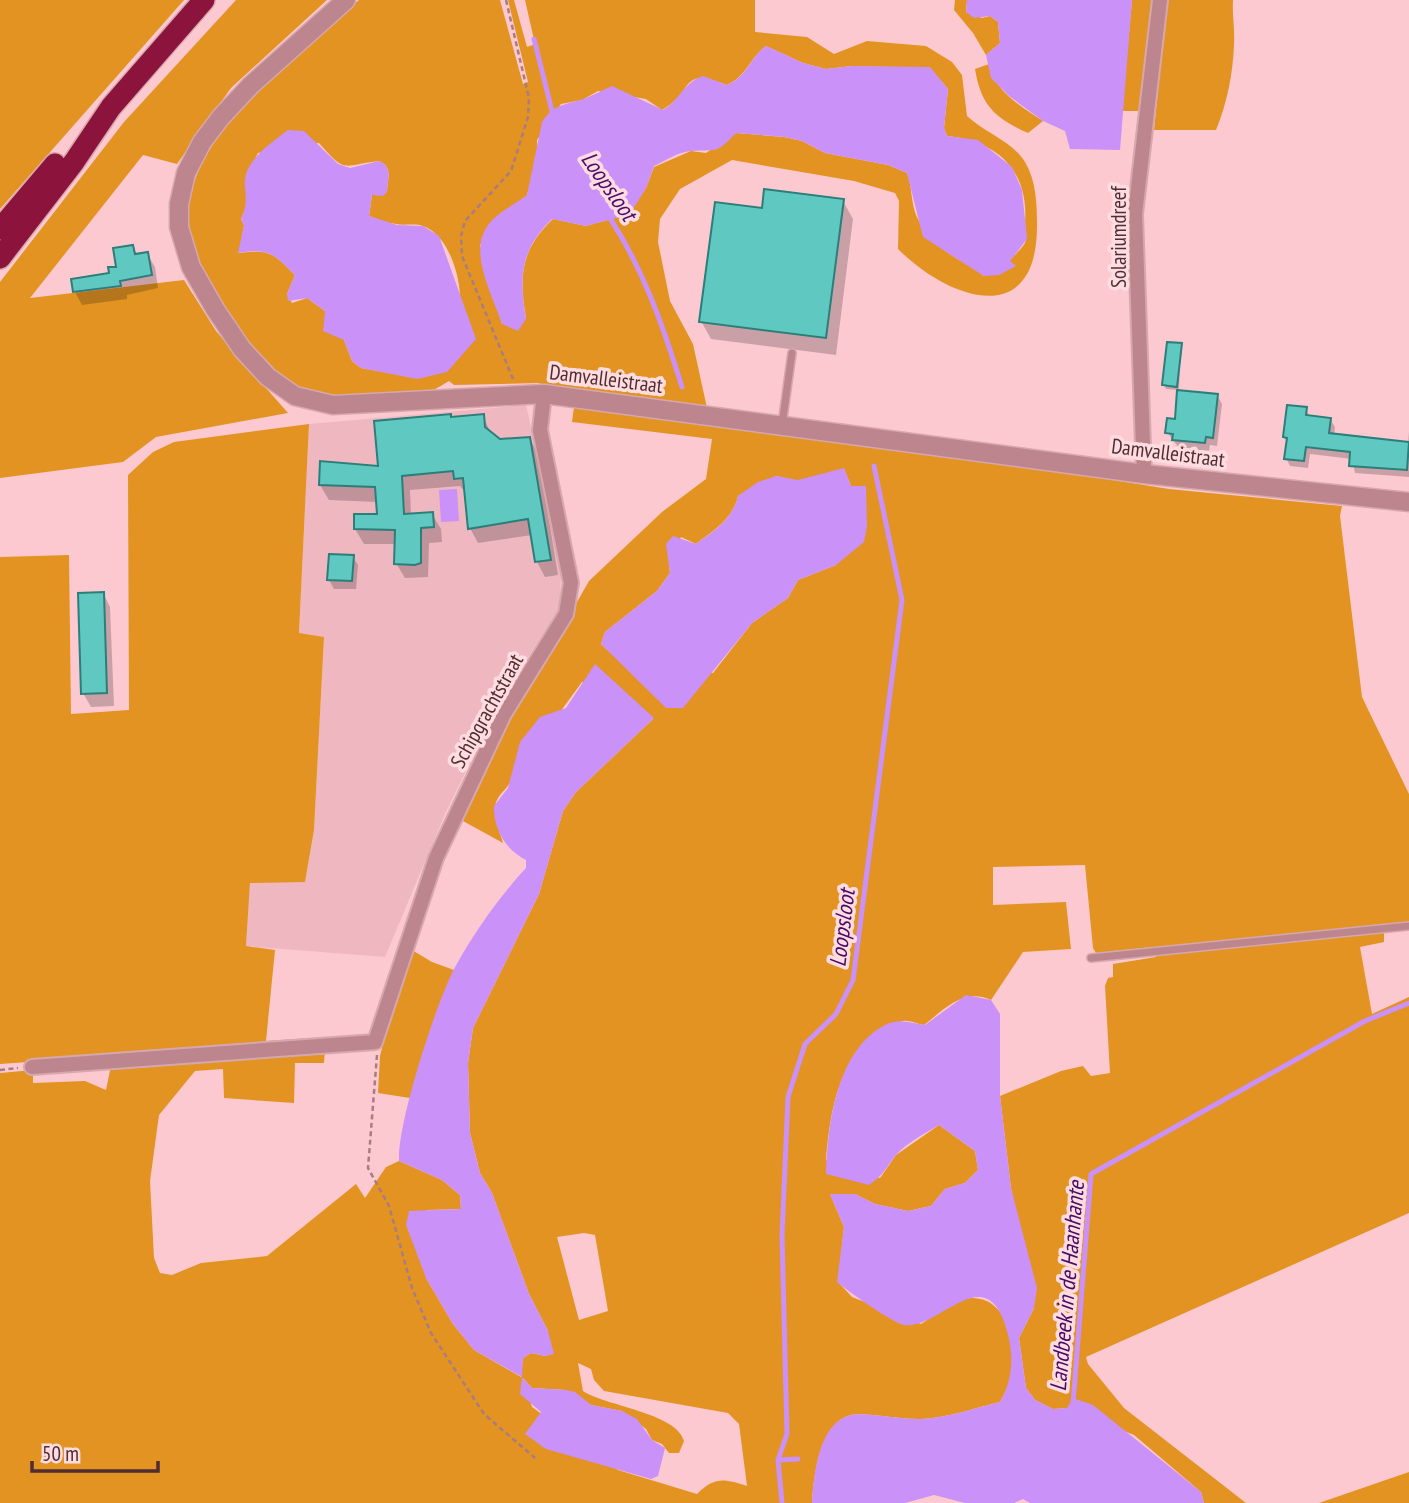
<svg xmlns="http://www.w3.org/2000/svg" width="1409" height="1503" viewBox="0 0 1409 1503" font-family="'PT Sans Narrow',sans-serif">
<rect width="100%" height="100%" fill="#fdc9d1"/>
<!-- built -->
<path fill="#efb8c0" d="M526 405 555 533 561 568 560 608 516 675 487 728 445 814 385 957 246 946 250 882H305L314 830 324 638 299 634 309 424Z"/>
<!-- green -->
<path fill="#e39321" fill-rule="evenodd" d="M0 0H184L0 209Z
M236 0H327L231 88 177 164 143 155 30 298 184 280 216 331 288 413 156 437 123 462 0 478V282L124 122Z
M359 0H500L523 84 528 82 508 0H514L527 47 535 44 525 0H755V32L807 37 834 54 867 41 926 46 952 62 962 75 967 116C985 133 1012 141 1025 162 1036 180 1037 204 1037 224 1038 331 949 300 898 249L899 201 895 193 854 181 732 160 680 189 660 219 658 242 670 301 693 344 707 408 553 387 538 383 454 385 449 381C443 384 439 388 432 390 400 399 336 402 306 391 249 370 173 252 191 192 212 117 300 48 359 0ZM766 46 803 63 826 69 852 66 930 68 948 89 944 128 947 136C997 141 1029 170 1025 223 1025 228 1027 235 1026 240 1024 248 1014 254 1009 262L1015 266 984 276C954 254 933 251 916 215 911 202 912 186 907 173L888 165 825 153 802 141 784 137 736 133 706 153 691 151 654 167 646 188 629 214 586 226 553 219C520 250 519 277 526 318L502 324 480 245 527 195 537 158V140L561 104 582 100 598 91 646 99 662 110C696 91 678 66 727 85 746 77 750 58 766 46ZM319 143C347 175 342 165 379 161 394 168 387 178 387 192L372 195 369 216C378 219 387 223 396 224 404 226 415 223 423 226 449 235 461 278 460 302L417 378 361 368 352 361 344 340 325 311 307 298 292 303 287 294 295 275C273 253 270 249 239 253L244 225 241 219 246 207V178L258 153Z
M955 0H967L966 12 982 18 990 16 998 22 1000 43 986 55 973 33 954 10Z
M1132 0H1154L1141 111H1122Z
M1167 0H1233C1232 15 1235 29 1234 44 1233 74 1227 103 1216 130H1154Z
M989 64C994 91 1022 107 1043 121L1028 133C995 118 981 106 975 69Z
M574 407 1057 471 1169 489 1342 506 1340 516 1362 697 1409 794V923L1384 928V942L1360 947 1372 1014 1409 997V1213L1086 1357 1088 1364 1124 1408 1246 1503H1204L1201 1492 1134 1435 1067 1408 1053 1409 1035 1400 1026 1388 1019 1338 1034 1308 1011 1188 1000 1096 1061 1071 1083 1066 1091 1076 1110 1073 1105 986 1108 978 1113 977V964L1156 957 1154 947 1096 953 1093 948 1085 865 993 867V905L1066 902 1071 949 1023 952 991 1000C963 988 946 1008 924 1025 918 1024 909 1020 903 1021 897 1022 889 1028 883 1031 838 1054 830 1114 826 1160L880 1178 896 1155 939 1125 975 1151 978 1170 965 1183 945 1189 931 1206 908 1211 875 1204 855 1194H830L844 1227 838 1282 852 1297 921 1324C937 1314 955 1297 974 1298 1012 1300 1016 1353 1010 1382 1008 1389 1003 1396 1000 1402 975 1408 947 1418 921 1419 903 1420 865 1412 851 1415 819 1423 814 1476 812 1503H0V1073L33 1070V1083L85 1081 106 1090 113 1056 0 1064V557L69 555 71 714 129 710 128 475 153 452 174 442 309 424 299 633 324 637 314 830 305 882 250 883 246 946 275 950 266 1041 326 1037 324 1063H295L294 1103 224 1098 223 1069 195 1071 159 1115 150 1181 154 1258 160 1273 172 1275 201 1263 267 1256 356 1184 365 1198 386 1167 399 1161 442 1180 460 1195 461 1209 427 1210 426 1278 453 1324 474 1350 521 1377 523 1358 531 1353 546 1356 548 1331 529 1294 492 1193 480 1173 470 1133 468 1063 473 1028 539 894 563 811 576 792 653 719 582 682 511 779C508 789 503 790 498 798 490 811 499 829 503 843L463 821 489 756 589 581 662 512 706 479 712 439 572 422ZM844 469 851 486 836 565 798 580 788 598 752 623 713 673 616 658 601 644 605 632 657 591 670 573 669 565 681 537 696 544C714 530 733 519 738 496L776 476 798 481ZM584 1233 595 1235 608 1311 579 1320 557 1237ZM578 1363 591 1369 594 1380 604 1391 728 1413 739 1424 747 1486C725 1479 715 1476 697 1494L618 1470 532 1407 523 1378 532 1388 566 1390 591 1405 622 1411 646 1429 652 1440 662 1444 669 1453H679L684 1441C677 1413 605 1406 583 1391Z
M407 947 432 962 454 970 410 1098 378 1093 380 1056Z
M1409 1472V1503H1319Z"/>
<!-- water -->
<path fill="#ca91f8" d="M967 0H1132L1120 150 1070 149 1065 131 1043 121 1009 96 991 78 986 55 1000 43 998 22 990 16 974 18 966 12Z
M766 46 803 63 826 69 852 66 930 67 948 89 944 128 947 136 978 140 1012 167 1022 190 1027 239 1010 261 1016 266 999 275 984 276 923 237 907 173 888 165 825 153 802 141 785 137 736 133C715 155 718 149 691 151 678 152 665 161 654 166L646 188 630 214 586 226 552 219C520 250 519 277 526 319L518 331 502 324C494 299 470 256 485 230 493 214 513 206 527 195L542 122C552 106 563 105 580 100 591 97 602 90 612 86L663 110C680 100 684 82 703 76L727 85C747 77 750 58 766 46Z
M288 130 304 131 338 164 350 168 379 161C394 168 387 178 387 192L383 196 372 195 369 216 397 225 423 226 439 236 476 339 447 372 417 379 361 368 352 361 344 340 323 331 325 311 307 298 288 301 287 294 295 275C274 254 269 248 238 253L244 225 241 219C247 206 246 199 245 186 242 162 271 143 288 130Z
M844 468 851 486H866L867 526 864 542 836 565 798 580 788 598 752 623 683 708H666L601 644 605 632 657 591 670 573 666 544 673 536 696 544C715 530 733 519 738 496L758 482 776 476 798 480Z
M457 489 459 521 441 522 439 490Z
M595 664 654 718 576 792 563 811 539 894 473 1028 468 1063 470 1133 480 1173 492 1193 529 1294 548 1331 554 1354 546 1356 531 1353 523 1358 522 1377 532 1388 566 1390 575 1392 591 1405 622 1411 637 1419 652 1440 665 1448 658 1476 651 1479 546 1449 525 1434 541 1412 520 1394 522 1377 474 1350 453 1324 426 1278 406 1225 409 1211 461 1209 460 1195 442 1180 399 1161C397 1123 436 1004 454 969 473 934 499 897 526 868V860C506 850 493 829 494 806L508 788 520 742 540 717 566 708Z
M966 995 991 1000 1000 1014V1096L1011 1188 1037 1288 1034 1308 1019 1338 1026 1388 1035 1400 1053 1409 1067 1408 1073 1398 1093 1405 1201 1492 1204 1503H1030L1023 1499 1014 1503H965L934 1495 905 1503H812C814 1476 818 1423 851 1415 865 1412 903 1420 921 1419 947 1418 975 1408 1000 1402 1012 1381 1014 1358 1008 1335 988 1253 941 1330 904 1325 893 1323 846 1290 837 1282L844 1227 830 1194H855L875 1204 908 1211 931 1206 945 1189 965 1183 978 1170 975 1151 939 1125C924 1134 908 1142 896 1155 887 1166 882 1177 869 1185L826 1174C828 1124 836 1049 887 1024 899 1018 913 1023 925 1025Z"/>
<!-- shadow -->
<path fill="#0003" d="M843 201 853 219 836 355 711 339 701 321 763 210Z
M132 246 137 255 147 254 155 267 158 288 127 295V299L82 305 75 292 111 274Z
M1181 345 1179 390 1166 389 1164 385Z
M1217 395 1222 404 1217 446 1210 445 1209 451 1179 448 1167 432 1177 421Z
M1306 409 1310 417 1330 419 1335 427 1334 435 1408 444 1409 431V477L1355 473 1352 459 1310 454 1308 468 1290 466 1286 458 1288 443 1284 437Z
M483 416 492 436 499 441 529 438 538 453 558 575 545 577 537 562 532 535 478 543 470 528 466 493 460 486 410 490 411 516 432 514 441 529 442 542 429 543 428 577 405 578 396 563V544H364L355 529 379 516 378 502 329 500 320 485 380 468Z
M353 557 358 565 356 589H334L329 580Z
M103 593 110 607 114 706 91 707 83 693Z"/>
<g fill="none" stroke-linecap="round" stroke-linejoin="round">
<!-- stream -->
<path stroke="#ca91f8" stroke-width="5" d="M534 39 553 115
M607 214C643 267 663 326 682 387
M1073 1404 1091 1174 1365 1021 1409 1003
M778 1460 798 1459
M782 1503 778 1460 787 1434 782 1235 788 1097 805 1044 836 1014 853 980 902 600 874 466"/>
</g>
<!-- building -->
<path fill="#5fc9c1" stroke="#2b7e79" stroke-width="2" d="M764 189 844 199 826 338 699 322 715 202 762 208Z
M133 245 135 254 148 252 152 275 120 281 121 286 73 292 71 279 109 273 108 267H116L113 248Z
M1167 342 1182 343 1177 387 1162 385Z
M1177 390 1218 394 1213 438 1206 437 1205 443 1172 440 1173 434 1165 433 1167 418 1175 419Z
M1287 405 1307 407 1306 415 1331 418 1329 433 1409 442 1407 470 1349 466 1350 452 1306 447 1304 461 1284 459 1287 438 1283 437Z
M451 414V417L484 414 485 427 500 439 530 437 551 560 535 562 528 519 468 529 463 478 454 479 453 471 402 476 404 514 433 512 434 527 421 528V563L415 565 394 564 395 530 354 529V514H377L375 487 319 485 320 461 378 466 374 421Z
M329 554 354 555 352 581 327 580Z
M104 592 107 693 81 694 78 593Z"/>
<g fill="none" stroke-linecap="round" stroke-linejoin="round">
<defs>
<path id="service" d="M782 425 792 353
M1091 958 1409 926"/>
<path id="minor" d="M1144 474 1135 214 1160 0
M32 1067 375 1042 436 858 504 714 566 614 571 583 540 430 544 394"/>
<path id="tertiary" d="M346 0 251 85 221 117 202 142 186 173 179 204V227L191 267 215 309 242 349 268 377 295 396 333 405 544 394 1144 474 1409 502"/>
<path id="motorway" d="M0 229 55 164
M0 258 74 162 111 107 204 0"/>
</defs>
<!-- service casing -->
<use href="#service" stroke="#d7a7ae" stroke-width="10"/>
<!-- minor casing -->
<use href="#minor" stroke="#d7a7ae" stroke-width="18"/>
<!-- tertiary casing -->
<use href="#tertiary" stroke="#d7a7ae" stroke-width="21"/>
<!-- motorway casing -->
<use href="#motorway" stroke="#d7a7ae" stroke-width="24"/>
<!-- path -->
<path stroke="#a87c83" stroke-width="2.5" stroke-dasharray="5 3.5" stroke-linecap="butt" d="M506 0 529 98 528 117 511 171 465 221 461 236 462 256 513 379
M377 1055 368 1168 389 1206 412 1288 431 1333 484 1414 535 1458
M0 1070 18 1068"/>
<!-- service -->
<use href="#service" stroke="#bd858e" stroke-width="7"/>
<!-- minor -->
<use href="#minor" stroke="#bd858e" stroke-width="14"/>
<!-- tertiary -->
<use href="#tertiary" stroke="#bd858e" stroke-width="18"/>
<!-- motorway -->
<use href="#motorway" stroke="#8c133b" stroke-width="21"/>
</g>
<g text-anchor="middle" stroke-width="7" stroke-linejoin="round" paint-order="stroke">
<!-- street labels -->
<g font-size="21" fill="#4f2d33" stroke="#ffdce0">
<text transform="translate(1119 237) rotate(-90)" y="7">Solariumdreef</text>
<text transform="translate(606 379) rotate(7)" y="7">Damvalleistraat</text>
<text transform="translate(1168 453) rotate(7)" y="7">Damvalleistraat</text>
<text transform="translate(487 711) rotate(-61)" y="7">Schipgrachtstraat</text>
</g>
<!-- water labels -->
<g font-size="23" font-style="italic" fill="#470b68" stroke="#ffdce0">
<text transform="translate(609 186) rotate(55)" y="8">Loopsloot</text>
<text transform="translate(842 928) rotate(-83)" y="8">Loopsloot</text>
<text transform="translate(1067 1286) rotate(-85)" y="8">Landbeek in de Haanhante</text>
</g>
</g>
<!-- scale -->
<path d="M32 1461v10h126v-10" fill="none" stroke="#4f2d33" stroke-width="3.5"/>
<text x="42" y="1461" font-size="21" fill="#4f2d33" stroke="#ffdce0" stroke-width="5" paint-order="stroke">50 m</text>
</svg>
